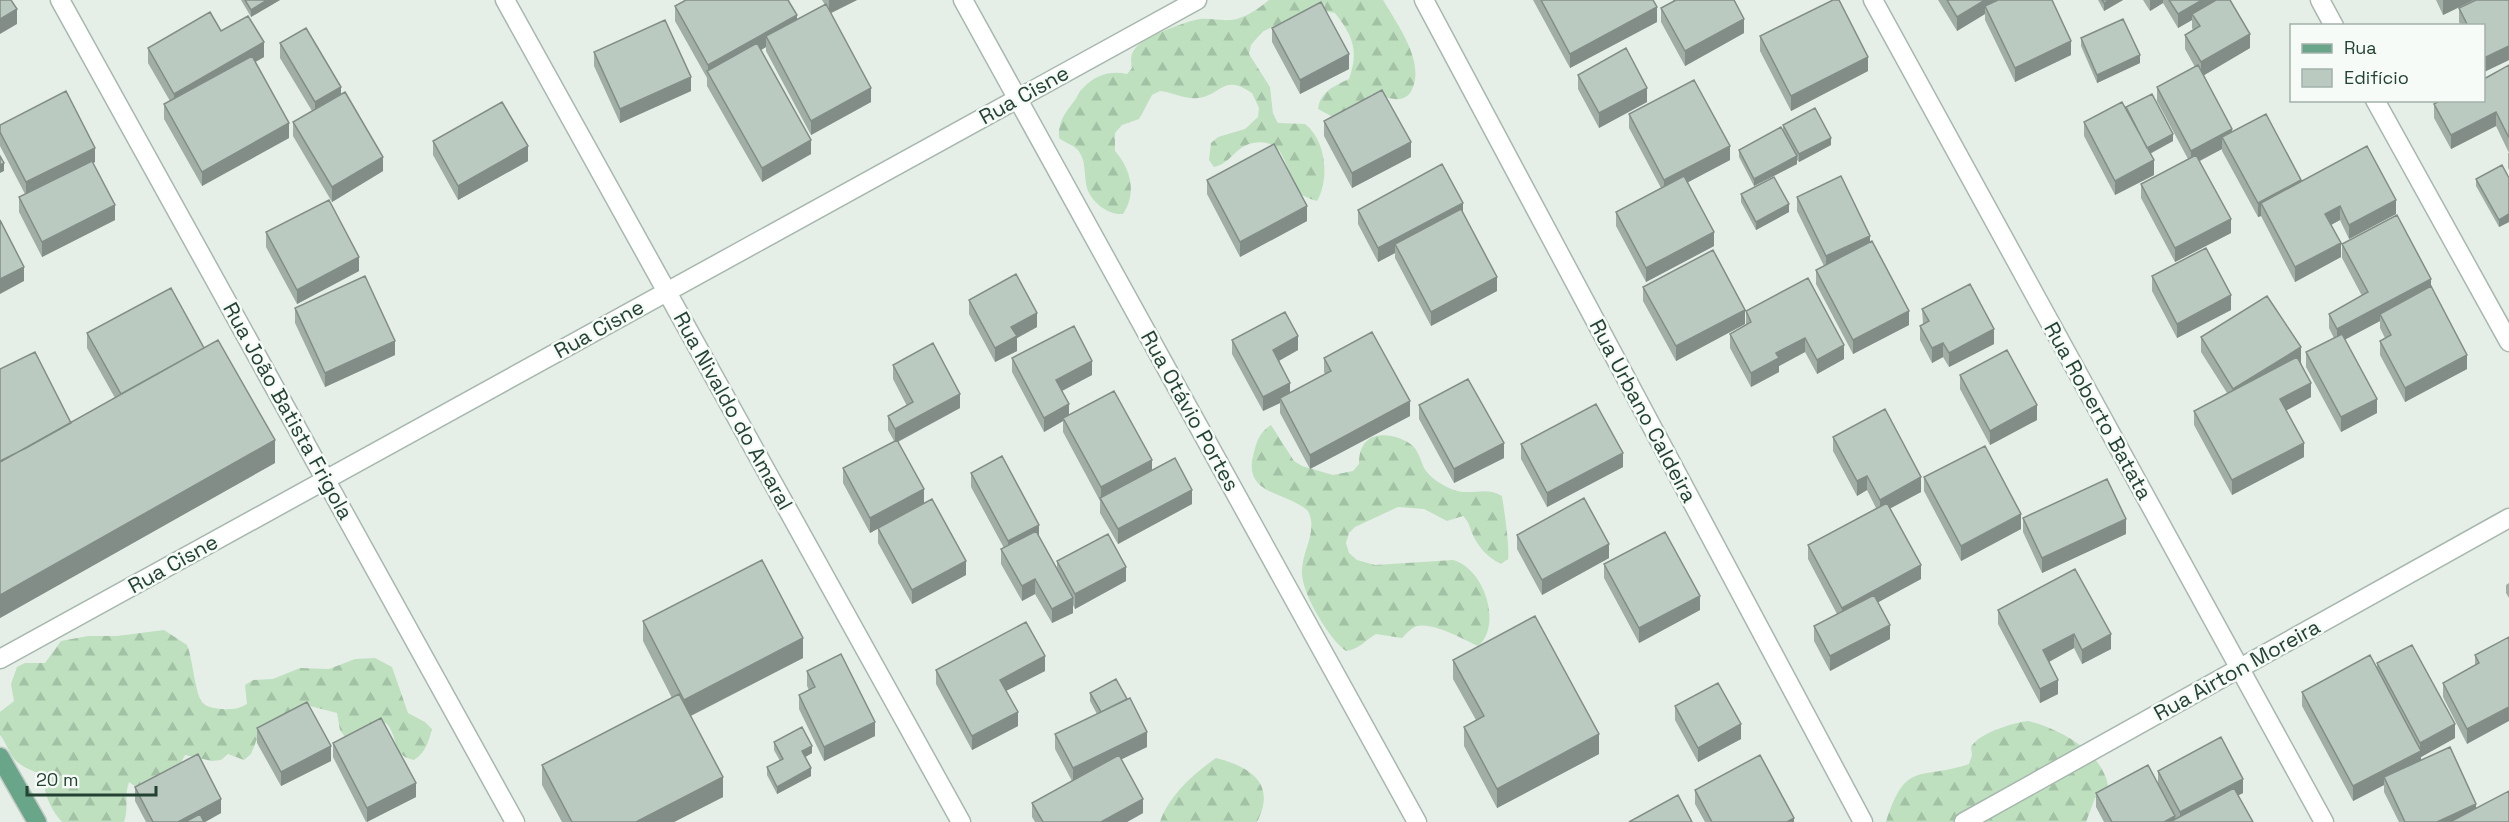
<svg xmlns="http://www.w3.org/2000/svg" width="2509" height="822" viewBox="0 0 2509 822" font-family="'Space Grotesk',sans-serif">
<defs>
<pattern id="forest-firs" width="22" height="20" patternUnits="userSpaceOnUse" patternTransform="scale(1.5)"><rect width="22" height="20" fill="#bee0bf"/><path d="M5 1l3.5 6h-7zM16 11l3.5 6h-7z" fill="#a3c1a5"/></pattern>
</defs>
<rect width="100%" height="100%" fill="#e5efe8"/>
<!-- forest -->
<path fill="url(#forest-firs)" d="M1269 0H1383C1396 22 1424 60 1413 87 1411 93 1407 98 1400 99 1391 100 1381 95 1372 94L1343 114 1333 117 1318 109C1320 92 1334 86 1349 79 1359 51 1353 36 1335 13L1311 8 1262 32 1251 45 1249 54 1270 87 1273 114 1278 123 1305 124C1326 140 1330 179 1317 201 1311 199 1304 197 1300 193 1283 175 1290 137 1253 143 1236 146 1230 164 1214 167L1209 160 1211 143 1218 137 1245 129 1258 117 1259 108 1252 93C1223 73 1222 95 1198 98 1186 100 1172 92 1160 91L1152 95 1139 119 1122 125 1115 133V151C1131 169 1137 193 1123 214 1108 215 1092 203 1087 188 1084 177 1086 165 1081 155 1077 145 1066 144 1059 138 1058 121 1065 113 1075 100 1078 96 1079 91 1083 88 1095 75 1110 70 1127 74L1132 68C1131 61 1130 56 1134 50 1141 38 1186 21 1200 19 1212 18 1225 22 1237 19 1250 15 1259 8 1269 0Z
M1271 425 1294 461 1302 466 1333 475 1353 471 1359 464C1359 454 1361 445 1369 439 1381 431 1403 437 1413 446 1420 453 1421 464 1426 471 1431 478 1441 484 1449 488 1469 498 1485 485 1502 496 1504 509 1510 548 1508 559L1501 564C1487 557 1478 547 1472 533 1469 525 1469 522 1463 516L1447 521 1424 509 1398 507 1355 527 1349 533 1346 543 1349 553 1357 560 1375 565 1453 560C1484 568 1503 625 1478 646 1463 639 1433 622 1417 626 1412 627 1406 634 1402 638L1376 634C1364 641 1360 649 1346 651 1329 639 1300 591 1302 570 1303 548 1318 532 1308 511 1286 491 1241 496 1254 452 1257 440 1260 432 1271 425Z
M164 630 187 645C193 659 195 696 203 703 208 708 215 708 221 709 231 710 238 709 247 704L245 685 253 680 273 679 300 668 329 669 355 659 375 658 392 667 408 713 425 722 432 729C428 743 426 752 414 760 391 756 399 736 386 723L345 737 340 730 337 713 310 706 261 729 251 754 244 760 228 754 221 760 212 761 185 755 167 788 143 792 129 782C124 795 129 809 124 822H62C51 810 42 792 45 775 35 772 23 768 15 760 9 753 6 742 0 735V712L14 701 11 684 17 667 25 663H45L61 641 88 636H117Z
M2028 721C2060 729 2101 751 2108 785L2103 794 2095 798 2086 822H1886C1906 759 1919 781 1969 764L1972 755 1971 747C1979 733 2012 723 2028 721Z
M1216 758C1250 767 1277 783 1257 822H1160C1168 797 1194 773 1216 758Z"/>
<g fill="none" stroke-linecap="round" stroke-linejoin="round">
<defs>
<path id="minor" d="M60 0 515 822
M505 0 961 822
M963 0 1417 822
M1424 0 1863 822
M1873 0 2324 822
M2320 0 2334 26
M2375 100 2509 342
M0 659 1197 0
M1964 822 2509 518"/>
<path id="major" d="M0 757 37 822"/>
</defs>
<!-- minor casing -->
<use href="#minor" stroke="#a7b8ae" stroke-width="21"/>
<!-- major casing -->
<use href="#major" stroke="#c1cac6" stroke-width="21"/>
<!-- minor -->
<use href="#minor" stroke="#fff" stroke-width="18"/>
<!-- major -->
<use href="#major" stroke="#69a588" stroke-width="18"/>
</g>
<!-- wall -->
<path fill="#a0aea6" d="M241 0H280L251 17Z
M822 0H857L831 13 871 102 811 135 766 51V47L761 50 811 154 762 182 707 86V78L675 21V6L797 20 825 5Z
M1533 0H1653L1657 22 1570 68Z
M1673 0H1734L1744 33 1685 66 1661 22V8L1673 1Z
M1938 0H2052L2071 55 2015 82 1985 20V14L1957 31Z
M2098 0H2123L2104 11Z
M2143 0H2231L2230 1 2250 48 2204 75 2232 132 2301 182 2396 214 2349 239 2340 220 2331 225 2341 257 2295 282 2261 216 2258 217 2222 151V149L2200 161 2231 233 2175 262 2141 198V184L2188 159 2157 101V87L2195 67 2185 49V35L2193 30 2192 28V20L2178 28 2163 3 2150 11Z
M2436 0H2474L2443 15Z
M2509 0V60L2484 72V26H2461L2459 22V8Z
M1272 28 1349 69 1300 94 1272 42Z
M221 31 264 57 255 62 289 138 202 186 164 119V104L170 101 148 63V48Z
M1760 36 1868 71 1791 111 1760 51Z
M2081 38 2140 63 2097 83 2081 46Z
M280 43 341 94 383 171 332 202 293 136V122L312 111 280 58Z
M594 52 691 91 620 123 594 66Z
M2509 65V153L2496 126 2451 149 2434 118V104Z
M1578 75 1647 102 1599 128 1578 89Z
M2126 107 2173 141 2150 154 2154 175 2115 195 2084 136V122Z
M1629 114 1730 160 1688 182 1714 246 1646 282 1616 226V212L1661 188 1629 128Z
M1324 121 1411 157 1352 188 1324 136Z
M0 125 95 162 93 163 115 220 42 257 19 212V197L25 194 0 146Z
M1783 125 1831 145 1799 162 1797 160V164L1754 186 1739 157V150L1783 129Z
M433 141 528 161 458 200 433 155Z
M2508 153H2509V170L2508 168Z
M2509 178V222L2499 227 2476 186V179Z
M1207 180 1307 221 1240 257 1207 194Z
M1741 194 1789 212 1756 230 1741 202Z
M1797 197 1870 242 1909 325 1853 354 1816 284V270L1824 266 1797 211Z
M1358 210 1463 212 1497 291 1431 326 1395 258V253L1378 262 1358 224Z
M266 232 359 271 297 304 266 247Z
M2342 244 2431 287 2467 369 2405 402 2380 355V341L2385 338 2380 328V321L2345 339 2377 413 2341 432 2306 367V352L2334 338 2329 328V314L2362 296 2342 258Z
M2152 276 2231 310 2177 338 2152 291Z
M1808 278 1844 359 1817 374 1805 352 1779 366V372L1751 387 1730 348V334L1746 325V311Z
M1643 287 1745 324 1676 361 1643 301Z
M969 300 1037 327 1017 338V351L995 362 969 314Z
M295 308 395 355 325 387 295 323Z
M1922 309 1994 344 1949 367 1943 357 1932 363 1920 340V326L1923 324Z
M87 333 204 348 275 463 0 618V369L71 423 115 398 87 348Z
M2201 337 2301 362 2311 397 2286 410 2304 457 2232 495 2194 425V411L2227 393 2201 352Z
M1232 340 1298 350 1279 361 1290 393 1325 374 1324 372V358L1410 416 1310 469 1280 413V403L1263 411 1232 354Z
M1012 358 1092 375 1062 391 1069 415 1152 471 1192 504 1118 544 1100 513V501L1063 432V421L1044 432 1012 372Z
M893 365 960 408 898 442 924 504 966 575 912 604 878 543V528L870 533 843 483V468L894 441 888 430V416L907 406 893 379Z
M1960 375 2037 420 1990 445 1960 389Z
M1419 405 1504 458 1454 483 1419 419Z
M1833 437 1921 492 1890 508 1921 579 1878 602 1890 639 1830 671 1814 641V626L1837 614 1808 559V545L1876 508 1867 490 1857 496 1833 451Z
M1521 444 1623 467 1547 507 1521 459Z
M971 473 1039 536 1057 568V561L1126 581 1075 609 1073 605V613L1052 623 1035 594 1022 601 1001 564V549L1004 548 971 487Z
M1924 477 2021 529 1961 561 1924 491Z
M2023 518 2126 534 2042 573 2023 532Z
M1517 535 1609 558 1542 595 1517 549Z
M1604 564 1700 610 1639 643 1604 578Z
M2075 569 2111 649 2082 664 2074 648 2049 662 2058 694 2040 703 1998 624V610Z
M2509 583V598L2506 593V585Z
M643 621 803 658 691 716 723 797 674 822H562L542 785V765L672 698 643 641Z
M2509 637 2467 744 2443 697V683L2475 666V655Z
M1453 660 1599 754 1497 808 1464 746V727L1476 720 1453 679Z
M2377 663 2455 738 2421 757V760L2476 808 2509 822H2399L2384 792V785L2353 801 2302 706V692L2377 669Z
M936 670 1045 671 1006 691 1018 726 972 750 936 684Z
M807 671 875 736 824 761 799 709V695L809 690 807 686Z
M1090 693 1147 747 1121 759 1143 813 1127 822H1035L1032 817V803L1072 781 1055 749V734L1097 714 1090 701Z
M1675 706 1741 739 1698 762 1675 720Z
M257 728 331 761 281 786 257 743Z
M774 742 812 753 805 757 811 776 777 794 767 775V767L780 761 774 750Z
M333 743 416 797 366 822 333 757Z
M2158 771 2243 793 2238 795 2253 822H2104L2096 807V793L2158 784Z
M135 787 221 813 205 822H146L135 801Z
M1695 790 1794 822H1705L1695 804Z"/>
<!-- shaded-wall -->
<path fill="#828d87" d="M267 0H280L251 17V10Z
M829 0H857L829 14Z
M1985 0H2010L1985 6V14L1957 31V17Z
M2110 0H2123L2104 11V3Z
M2150 0H2163V3L2150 11Z
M2202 0H2217L2192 14V20L2178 28V14Z
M2443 0H2474L2443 15Z
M1657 7V22L1570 68V54Z
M17 9V24L0 34V19Z
M797 15V30L766 36V47L711 78 708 72V65Z
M1744 19V33L1685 66V51Z
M2250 34V48L2201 77V62Z
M2071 41V55L2015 82V68Z
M264 42V57L174 108V94Z
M2509 46V60L2484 72V58Z
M1349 54V69L1300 94V80Z
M2140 55V63L2097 83V75Z
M1868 57V71L1791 111V96Z
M691 77V91L620 123V109Z
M341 87V101L315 117V102Z
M871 88V102L811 135V121Z
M1647 88V102L1599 128V113Z
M2496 112V126L2451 149V135Z
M289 123V138L202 186V172Z
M2232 129V144L2222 137V149L2191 165V151Z
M2173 134V141L2147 155V148Z
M1831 138V145L1799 162V154Z
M811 140V154L762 182V168Z
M1411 142V157L1352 188V173Z
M528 146V161L458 200V186Z
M1730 146V160L1664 195V180Z
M95 148V162L26 197V182Z
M1797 156V164L1754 186V179Z
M383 157V171L332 202V187Z
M2154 160V175L2115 195V181Z
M4 163V171L0 173V165Z
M2301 180V194L2261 203V216L2258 217V203Z
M2396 200V214L2349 239V225Z
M1463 203V217L1395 244V253L1378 262V248Z
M1789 204V212L1756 230V222Z
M115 205V220L42 257V242Z
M1307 206V221L1240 257V242Z
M2340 206V220L2325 228V214Z
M2509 214V222L2499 227V220Z
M2231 219V233L2175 262V248Z
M1714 232V246L1646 282V268Z
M1870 236V250L1826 271V256Z
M2341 243V257L2295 282V267Z
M359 257V271L297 304V290Z
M24 267V281L0 294V279Z
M1497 277V291L1431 326V312Z
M2431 279V293L2380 314V321L2337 344V329Z
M2231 295V310L2177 338V324Z
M1745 310V324L1676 361V346Z
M1909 311V325L1853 354V340Z
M1037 313V327L1017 338V351L995 362V348L1011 327Z
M1994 329V344L1949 367V353Z
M1298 336V350L1273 364V350Z
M1805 338V352L1779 366V372L1751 387V373L1776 353Z
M395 341V355L325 387V373Z
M1943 343V357L1932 363V348Z
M1844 345V359L1817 374V360Z
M2301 347V362L2233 403V389Z
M2467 355V369L2405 402V388Z
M1092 361V375L1056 394V380Z
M1290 383V397L1280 398V403L1263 411V397Z
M2311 383V397L2280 414V399Z
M960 394V408L895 443V429Z
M2377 399V413L2341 432V417Z
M1410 401V416L1310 469V455Z
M1069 404V418H1063V421L1044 432V418Z
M2037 405V420L1990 445V431Z
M275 440V463L0 618V595Z
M1504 443V458L1454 483V469Z
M2304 443V457L2232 495V480Z
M1623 453V467L1547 507V493Z
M1152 460V475L1101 499V487Z
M1867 476V490L1857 496V481Z
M1921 477V492L1880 514V500Z
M924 489V504L870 533V518Z
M1192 490V504L1118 544V529Z
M2021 514V529L1961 561V546Z
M2126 519V534L2042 573V558Z
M1039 525V539L1008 555V541Z
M1609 544V558L1542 595V580Z
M966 561V575L912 604V590Z
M1921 565V579L1842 622V608Z
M1126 567V581L1075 609V594Z
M1035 579V594L1022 601V586Z
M1700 596V610L1639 643V628Z
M1073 598V613L1052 623V609Z
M1890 625V639L1830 671V656Z
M2074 634V648L2043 665V650Z
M2111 634V649L2082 664V650Z
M803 638V658L684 719V700Z
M1045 656V671L1000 694V680Z
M2058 680V694L2040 703V689Z
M2509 707V721L2467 744V729Z
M1018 712V726L972 750V736Z
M875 722V736L824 761V747Z
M1741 724V739L1698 762V748Z
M2455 724V738L2421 757V765L2384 777V785L2353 801V786L2420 752V743Z
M1147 732V747L1073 783V768Z
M1599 734V754L1497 808V789Z
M331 746V761L281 786V772Z
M812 746V753L802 759V751Z
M811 768V776L777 794V787Z
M723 777V797L674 822H636Z
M2243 779V793L2187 822H2180V812Z
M416 783V797L367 822V808Z
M221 799V813L205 822H178Z
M1143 799V813L1127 822H1101Z
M2476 804V818L2468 822H2437Z
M2175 816V822H2164Z
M1794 818V822H1787Z"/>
<!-- building -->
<path fill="#bacac1" stroke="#828d87" stroke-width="1.5" d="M0 0H11L17 9 0 19Z
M245 0H267L251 10Z
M686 0H788L797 15 708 65 675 6Z
M1541 0H1653L1657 7 1570 54Z
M1676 0H1734L1744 19 1685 51 1661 8Z
M1833 0H1839L1868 57 1791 96 1760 36Z
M1947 0H1985L1957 17Z
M1998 0H2052L2071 41 2015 68 1985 6Z
M2102 0H2110L2104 3Z
M2169 0H2202L2178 14Z
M2216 0H2230L2250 34 2201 62 2185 35 2200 26 2192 14Z
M2476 0H2509V46L2484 58V26H2468L2459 8Z
M1321 2 1349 54 1300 80 1272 28Z
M826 4 871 88 811 121 766 36Z
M210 12 221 31 248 16 264 42 174 94 148 48Z
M2123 19 2140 55 2097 75 2081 38Z
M665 20 691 77 620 109 594 52Z
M306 28 341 87 315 102 280 43Z
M757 43 811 140 762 168 707 71Z
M1626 48 1647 88 1599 113 1578 75Z
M252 56 289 123 202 172 164 104Z
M2198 65 2232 129 2191 151 2157 87Z
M2509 65V138L2496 112 2451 135 2434 104 2441 100H2484V79Z
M1694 80 1730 146 1664 180 1629 114Z
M1382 90 1411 142 1352 173 1324 121Z
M66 91 95 148 26 182 0 132V125Z
M345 92 383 157 332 187 293 122Z
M2152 94 2173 134 2147 148 2126 107Z
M502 102 528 146 458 186 433 141Z
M2122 102 2154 160 2115 181 2084 122Z
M1815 108 1831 138 1799 154 1783 125Z
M2266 114 2301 180 2258 203 2222 137Z
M1781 127 1797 156 1754 179 1739 150Z
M1274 144 1307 206 1240 242 1207 180Z
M2367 146 2396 200 2349 225 2340 206 2325 214 2341 243 2295 267 2261 203Z
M2196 155 2231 219 2175 248 2141 184Z
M0 156 4 163 0 165Z
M92 161 115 205 42 242 19 197Z
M1442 164 1463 203 1378 248 1358 210Z
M2502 165 2509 178V214L2499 220 2476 179Z
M1684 176 1714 232 1646 268 1616 212Z
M1841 176 1870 236 1826 256 1797 197Z
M1774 177 1789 204 1756 222 1741 194Z
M329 200 359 257 297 290 266 232Z
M1461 209 1497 277 1431 312 1395 244Z
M2397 215 2431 279 2337 329 2329 314 2368 292 2342 244Z
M0 220 24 267 0 279Z
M1872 241 1909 311 1853 340 1816 270Z
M2206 248 2231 295 2177 324 2152 276Z
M1713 250 1745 310 1676 346 1643 287Z
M1016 274 1037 313 1011 327 1017 336 995 348 969 300Z
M365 276 395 341 325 373 295 308Z
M1808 278 1844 345 1817 360 1805 338 1776 353 1779 358 1751 373 1730 334 1751 322 1746 311Z
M1970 284 1994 329 1949 353 1943 343 1932 348 1920 326 1929 321 1922 309Z
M2431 286 2467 355 2405 388 2380 341 2391 335 2380 314Z
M171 288 204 348 121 394 87 333Z
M2267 296 2301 347 2233 389 2201 337Z
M1285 312 1298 336 1273 350 1290 383 1263 397 1232 340Z
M1074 326 1092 361 1056 380 1069 404 1044 418 1012 358Z
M1372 332 1410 401 1310 455 1280 398 1331 371 1324 358Z
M2342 334 2377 399 2341 417 2306 352Z
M218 340 275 440 0 595V462Z
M933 343 960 394 895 429 888 416 913 402 893 365Z
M2007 350 2037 405 1990 431 1960 375Z
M35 352 71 423 26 448 0 461V369Z
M2297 357 2311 383 2280 399 2304 443 2232 480 2194 411Z
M1468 379 1504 443 1454 469 1419 405Z
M1114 391 1152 460 1101 487 1063 418Z
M1596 404 1623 453 1547 493 1521 444Z
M1885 409 1921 477 1880 500 1867 476 1857 481 1833 437Z
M897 440 924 489 870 518 843 468Z
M1985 446 2021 514 1961 546 1924 477Z
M1002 456 1039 525 1008 541 971 473Z
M1175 458 1192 490 1118 529 1100 498Z
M2107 479 2126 519 2042 558 2023 518Z
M1584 498 1609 544 1542 580 1517 535Z
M932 499 966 561 912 590 878 528Z
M1887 503 1921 565 1842 608 1808 545Z
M1036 531 1073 598 1052 609 1035 579 1022 586 1001 549Z
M1665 532 1700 596 1639 628 1604 564Z
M1108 534 1126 567 1075 594 1057 561Z
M762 560 803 638 684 700 643 621Z
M2075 569 2111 634 2082 650 2074 634 2043 650 2058 680 2040 689 1998 610Z
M1874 595 1890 625 1830 656 1814 626Z
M1535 616 1599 734 1497 789 1464 727 1484 716 1453 660Z
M1026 622 1045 656 1000 680 1018 712 972 736 936 670Z
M2509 637V707L2467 729 2443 683 2479 663 2475 655Z
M2412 645 2455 724 2420 743 2377 663Z
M841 654 875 722 824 747 799 695 815 687 807 671Z
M2370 655 2421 751 2353 786 2302 692Z
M1116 679 1127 699 1101 712 1090 693Z
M1718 683 1741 724 1698 748 1675 706Z
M679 694 723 777 636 822H572L542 765Z
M1130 698 1147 732 1073 768 1055 734Z
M307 702 331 746 281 772 257 728Z
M381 718 416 783 367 808 333 743Z
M802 727 812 746 802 751 811 768 777 787 767 767 783 759 774 742Z
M2221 737 2243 779 2180 812 2158 771Z
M2450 747 2476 804 2437 822H2405L2384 777Z
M198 754 221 799 178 822H153L135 787Z
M1119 755 1143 799 1101 822H1043L1032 803Z
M1760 755 1794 818 1787 822H1712L1695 790Z
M2148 765 2175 816 2164 822H2112L2096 793Z
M2234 788 2253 822H2170Z
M2509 791V822H2450Z
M1678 795 1692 822H1629Z
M200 814 204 822H185Z"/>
<g text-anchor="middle" stroke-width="5" stroke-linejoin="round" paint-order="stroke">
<!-- street labels -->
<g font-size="21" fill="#234233" stroke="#f6fbf8">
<text transform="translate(1024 95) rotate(-29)" y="7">Rua Cisne</text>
<text transform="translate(599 329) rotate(-29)" y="7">Rua Cisne</text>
<text transform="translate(288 411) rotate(61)" y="7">Rua João Batista Frigola</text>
<text transform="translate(733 411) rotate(61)" y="7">Rua Nivaldo do Amaral</text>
<text transform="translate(1190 411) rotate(61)" y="7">Rua Otávio Portes</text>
<text transform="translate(1643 411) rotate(62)" y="7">Rua Urbano Caldeira</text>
<text transform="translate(2098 411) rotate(61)" y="7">Rua Roberto Batata</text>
<text transform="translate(173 564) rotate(-29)" y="7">Rua Cisne</text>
<text transform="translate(2237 670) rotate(-29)" y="7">Rua Airton Moreira</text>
</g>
</g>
<!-- legend -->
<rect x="2290" y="24" width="195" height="78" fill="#f6fbf8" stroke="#a2b1a9" stroke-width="1.5"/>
<rect x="2302" y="44" width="30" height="9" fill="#69a588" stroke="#a2b1a9" stroke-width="1.5"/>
<text x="2344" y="54" font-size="18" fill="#234233">Rua</text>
<rect x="2302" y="69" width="30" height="18" fill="#bacac1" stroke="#a2b1a9" stroke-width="1.5"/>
<text x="2344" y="84" font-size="18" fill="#234233">Edifício</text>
<!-- scale -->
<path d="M27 786v9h129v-9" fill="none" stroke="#234233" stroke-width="3"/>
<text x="36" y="786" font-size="18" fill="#234233" stroke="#f6fbf8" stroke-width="4.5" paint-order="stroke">20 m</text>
</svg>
